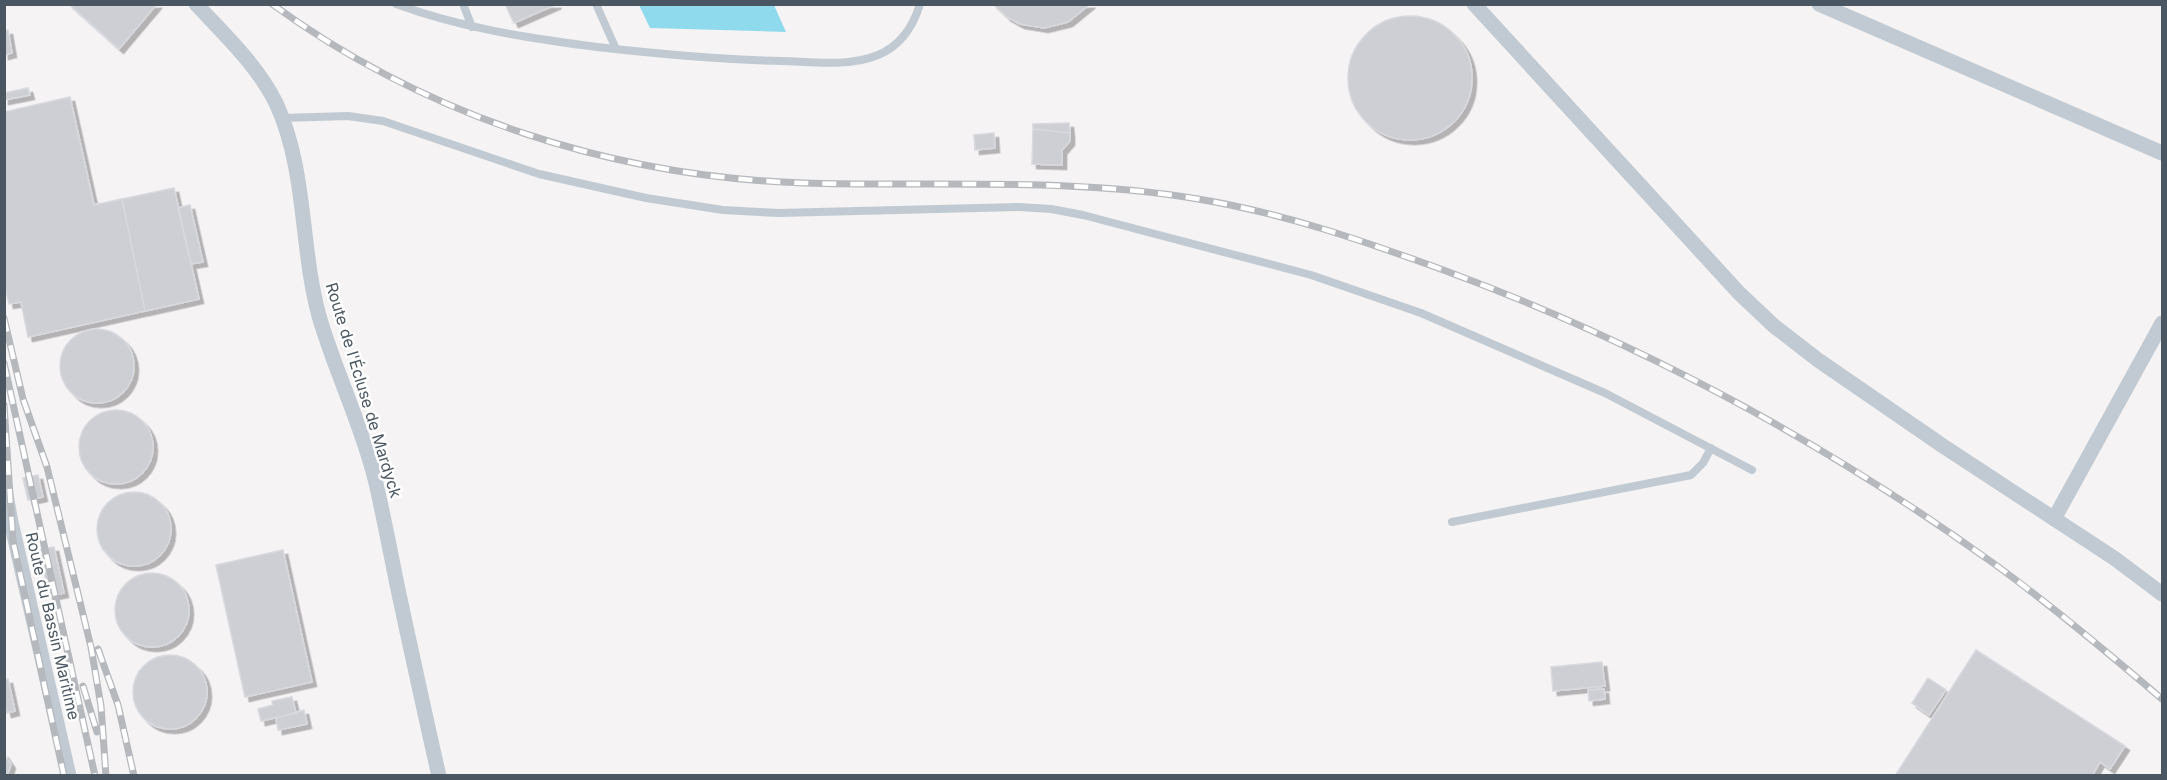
<svg xmlns="http://www.w3.org/2000/svg" width="2167" height="780" viewBox="0 0 2167 780" font-family="Inter,sans-serif">
<defs>
<filter id="shadow"><feDropShadow dx="4.5" dy="4.5" stdDeviation="0" flood-color="#0004"/></filter>
</defs>
<rect width="100%" height="100%" fill="#f5f3f3"/>
<!-- water -->
<path fill="#90daee" d="M639 5H774L786 32 650 28Z"/>
<!-- building -->
<path fill="#cdcfd5" stroke="#d7d9de" stroke-width="1.5" filter="url(#shadow)" d="M69 4H157L119 49Z
M505 4H557L514 23Z
M993 4H1090L1068 22 1044 28 1020 24 1007 17Z
M1348 78a62 62 0 1 1 124 0a62 62 0 1 1-124 0Z
M8 30 12 53 4 55V31Z
M28 88 30 95 4 100V93Z
M70 97 94 205 122 199 145 311 28 337 21 302 9 304 4 282V112Z
M1069 123 1070 133 1033 129V124Z
M1033 129 1070 133V141L1062 150V165L1032 164Z
M994 133 995 148 975 150 974 135Z
M174 188 199 299 145 311 122 199Z
M190 205 203 262 191 264 178 208Z
M60 366a37 37 0 1 1 74 0a37 37 0 1 1-74 0Z
M79 447a37 37 0 1 1 74 0a37 37 0 1 1-74 0Z
M38 475 43 497 28 500 23 478Z
M97 529a37 37 0 1 1 74 0a37 37 0 1 1-74 0Z
M54 547 64 593 49 596 39 550Z
M283 550 312 682 245 697 216 565Z
M115 610a37 37 0 1 1 74 0a37 37 0 1 1-74 0Z
M1976 650 2125 746 2110 769 2100 762 2092 776H1895Z
M133 692a37 37 0 1 1 74 0a37 37 0 1 1-74 0Z
M1602 662 1605 686 1553 691 1551 667Z
M1928 678 1946 690 1929 715 1912 703Z
M8 679 15 711 7 713 4 702V680Z
M1604 689 1605 699 1589 701 1588 690Z
M292 697 296 713 261 721 258 709 273 705 272 701Z
M304 710 307 724 278 730 276 718Z
M4 754 11 764 7 776H4Z"/>
<g fill="none" stroke-linecap="round" stroke-linejoin="round">
<!-- service -->
<path stroke="#c1cad2" stroke-width="8" d="M396 4C461 28 528 38 597 47 659 54 720 60 783 61 814 62 849 67 878 55 900 46 913 27 920 4
M463 4 472 27
M596 4 616 49
M282 118 348 116 383 121 539 174 646 198 723 210 778 213 1019 207 1051 209 1083 215 1311 275 1421 313 1605 393 1752 470
M1452 522 1691 475 1703 463 1711 448"/>
<!-- minor -->
<path stroke="#c1cad2" stroke-width="15" d="M196 4C224 34 258 66 276 103 307 170 300 246 319 316 335 371 361 423 375 479 384 517 391 556 399 594 412 654 425 715 439 776
M1474 4 1739 293 1774 326 1818 360 1943 446 2114 558 2162 594
M1819 4 2162 153
M4 484 11 522 69 776
M2054 519 2162 323"/>
<defs>
<path id="rail" d="M272 4C427 117 614 177 804 183 935 187 1068 177 1198 199 1283 213 1364 241 1446 271 1641 343 1824 442 1993 563 2051 605 2107 652 2162 699
M4 318 23 399 47 467 91 647 101 706 106 776
M4 363 95 776
M4 405 13 541 64 776
M98 649 118 705 134 776
M83 686 97 732"/>
</defs>
<!-- rail casing -->
<use href="#rail" stroke="#b5b8bd" stroke-width="7"/>
<!-- rail -->
<use href="#rail" stroke="#fff" stroke-width="4.5" stroke-dasharray="14" stroke-linecap="butt"/>
</g>
<g text-anchor="middle" stroke-width="5" stroke-linejoin="round" paint-order="stroke">
<!-- street labels -->
<g font-size="16" fill="#4a5661" stroke="#fff">
<text transform="translate(364 390) rotate(73)" y="6">Route de l'Écluse de Mardyck</text>
<text transform="translate(53 626) rotate(77)" y="6">Route du Bassin Maritime</text>
</g>
</g>
<!-- border -->
<rect width="2167" height="780" fill="none" stroke="#4a5661" stroke-width="12"/>
</svg>
